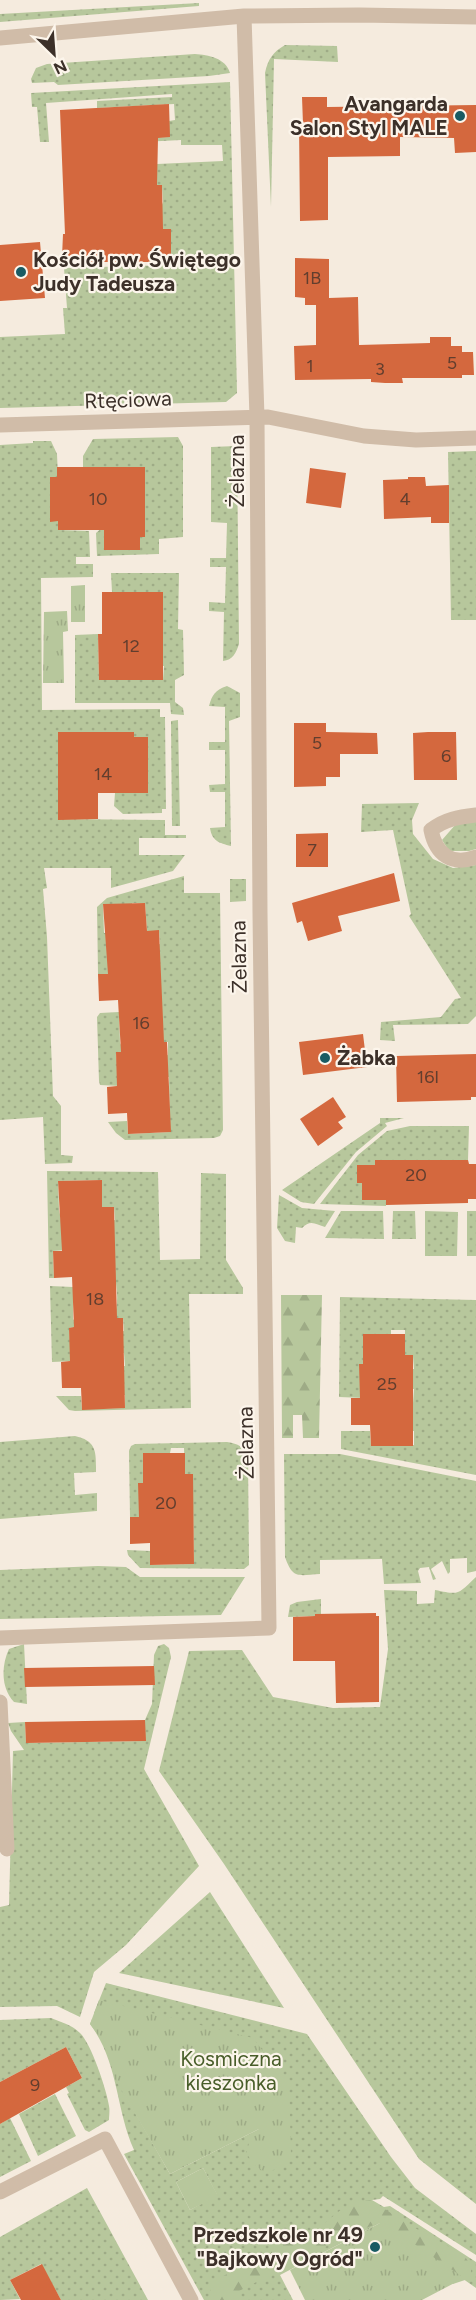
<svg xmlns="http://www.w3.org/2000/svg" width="476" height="2300" viewBox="0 0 476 2300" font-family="Figtree,sans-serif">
<defs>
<pattern id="grass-dots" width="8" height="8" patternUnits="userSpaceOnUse" patternTransform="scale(1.5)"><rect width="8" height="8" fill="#b7c79c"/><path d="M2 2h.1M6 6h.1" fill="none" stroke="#9eab86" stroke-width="1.8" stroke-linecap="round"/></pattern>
<pattern id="forest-firs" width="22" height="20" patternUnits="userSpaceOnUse" patternTransform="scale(1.5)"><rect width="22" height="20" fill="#b7c79c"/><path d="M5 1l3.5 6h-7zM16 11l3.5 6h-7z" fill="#9eab86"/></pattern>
<pattern id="park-tufts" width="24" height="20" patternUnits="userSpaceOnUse" patternTransform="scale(1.5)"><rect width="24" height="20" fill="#b7c79c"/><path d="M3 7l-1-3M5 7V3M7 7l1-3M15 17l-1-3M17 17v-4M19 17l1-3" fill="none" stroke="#9eab86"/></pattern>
</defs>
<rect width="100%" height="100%" fill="#f5ebde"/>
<!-- grass -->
<path fill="url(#grass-dots)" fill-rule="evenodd" d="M199 3V6L0 22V14Z
M285 45 337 46 338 62 274 59 271 207 265 73C268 59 273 52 285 45Z
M195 54C208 55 226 58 230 73L209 76 58 85 54 82 32 83 31 79 36 68 47 64Z
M230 82 237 393 226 402 0 408V337L65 334 63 308H67L64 268 171 265V229H153L163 202 162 186 157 185V164L223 161 222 145H181V140L123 143 89 140 169 137V121L175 120 174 104 97 108V101L172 97V94L46 103 49 142H40L37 107H32L31 93Z
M178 437 183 446V537L159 539V554L97 556 96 533 104 526V550H140V537L145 536V467H83V456L93 439Z
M33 441H51L57 454 58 477 51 521H58V530L89 531 90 557H76V564H93V577L41 578 42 710 160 709V717H165L166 809H162V813L123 814 114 806 115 793 134 737V732H58V819L165 820V835H186V838H139V855H185L173 871 111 888V868H44L47 888 43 889 47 937 53 1096 61 1106V1155L73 1156 72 1163 45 1164 43 1117 0 1120V445L33 443Z
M237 446 239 644C236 653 233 660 223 661L224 612 209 611V602L225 603 226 567H210V558H226L227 523 211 522V447Z
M476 451V620H451L448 452Z
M111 573H179L178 629 183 630 184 675 175 680V702L183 708 184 715 171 714 170 703H75V635L98 634 99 680H163L164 666H158L163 657V592H112Z
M227 686 240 693V717L229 721 231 846C219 843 212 841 210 828L225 827V792H210L209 785 225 784V750H209V742H225V707L209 706C212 695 215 690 227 686Z
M178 720 180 826H172L171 721Z
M419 803 412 820 413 834 433 859 453 868 476 865V1016L468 1024 393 1025 395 1041 380 1040 381 1022 441 1017 455 999 461 998 409 916 411 914 393 830 361 832 362 804Z
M476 821V849L469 851H449L442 840 456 824Z
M184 876V893H220L223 1130 220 1136 214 1138 125 1140 116 1133 108 1122 127 1121 128 1134 170 1132 169 1077H165L164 1056 168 1055V1042H159L156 945 160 944 159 931H147L145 903H132V908L116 904 103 905 104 933 114 932 110 974H98L97 907 107 898Z
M230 879H246V901L230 902Z
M119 1012 120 1043 125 1052 116 1053 120 1086 100 1085 99 1081 97 1017 100 1013Z
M380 1118H404L385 1123 387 1126 356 1152 314 1204 301 1202 282 1190 380 1123Z
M410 1126H469L468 1160H375V1165L357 1167V1183H362V1200H386V1206L320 1204 358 1155 387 1131Z
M47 1171 158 1172 160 1260 200 1259 201 1173 226 1174V1260L243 1288V1294H189L191 1408 75 1411 69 1410 56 1396H81L82 1409 125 1408V1395H121L120 1366H125L124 1353H120L119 1332 124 1331 123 1318 113 1319C122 1299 114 1275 111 1255L115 1254 110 1221 115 1220 114 1207H102L101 1180 58 1181 59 1209 66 1250 53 1251 54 1278H49Z
M279 1195 302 1208 335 1211 325 1227C316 1224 310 1219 302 1228L296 1227 295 1243 285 1241 277 1228Z
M341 1211H383L384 1239 325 1238Z
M393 1211H415L416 1239H392Z
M425 1211 458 1212 457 1256H425Z
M467 1211H476V1256H467Z
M50 1286 73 1287V1319L80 1327 69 1328 70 1341 74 1361 52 1362Z
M340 1297 476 1300V1475L341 1449V1431H370L371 1446 414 1445V1431H410L409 1403H413L414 1389H410L409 1369H414L413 1356 405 1355V1330H391V1334L370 1364H360L364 1398 339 1397Z
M75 1436C97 1441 96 1452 96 1472L74 1473 75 1495 97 1493V1511L0 1519V1442Z
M227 1442C239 1444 243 1446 248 1457L249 1565 244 1569 140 1568 128 1555 127 1550 150 1551V1565L194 1564 193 1508H189L193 1474H185L184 1448H171L170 1453H143V1517H130L129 1451 131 1446 135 1444Z
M284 1454H340L476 1481V1571L467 1573V1558L450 1559V1572L448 1574 442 1561 431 1569 436 1579 433 1580 429 1567 420 1568 418 1571 421 1583 384 1584 382 1559 320 1560V1574C299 1575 293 1580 285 1557Z
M98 1566 126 1567 140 1577H245L221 1615 0 1619V1570Z
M476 1577V2204L419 2159 224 1864 159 1771 189 1651 242 1650 273 1697 333 1708 380 1707 388 1649 384 1590 417 1591V1604L434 1603 435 1590C460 1595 457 1595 476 1577Z
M321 1599V1614H315V1616L288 1617 290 1605 297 1602Z
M24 1644 27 1704 14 1702C1 1688 1 1666 9 1649Z
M164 1644 169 1648 171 1657 144 1769 199 1866 126 1945 94 1972 80 2017 57 2006 0 2007V1907L9 1905 13 1751 24 1750 11 1731 8 1723 25 1722 26 1743 145 1741V1720L152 1704 154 1655 158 1646Z
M210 1892 284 2008 119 1973Z
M106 1983 307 2034 391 2157 415 2188 476 2234V2255L383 2196 380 2199 372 2200 384 2207 390 2206 476 2262V2288L382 2222 280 2275 293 2300H204L124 2154 134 2150C115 2107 119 2063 90 2024L92 2019 131 2046V2056L135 2063 124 2078 116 2079 170 2174 261 2128 263 2135C257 2138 253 2143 252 2150 252 2155 254 2159 257 2163 273 2180 302 2151 277 2134H268L261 2104 269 2099C274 2089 269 2077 258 2073L246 2076 240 2083 233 2082 230 2068 224 2062H214L206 2066 201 2062C206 2051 206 2042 197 2034 184 2030 173 2031 168 2044L159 2045C152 2039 143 2036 135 2041L94 2013ZM203 2168 217 2195 190 2210 176 2182Z
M51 2018C61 2022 72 2025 80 2033 91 2043 107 2091 109 2106 110 2110 109 2116 109 2120L89 2132 85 2130 67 2094 69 2093 66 2087 82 2078 66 2047 0 2082V2020Z
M55 2094 76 2136 38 2156 19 2114Z
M10 2118 31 2161 0 2177V2124Z
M87 2188 148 2300H61L41 2264 10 2280 20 2299 0 2300V2237Z"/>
<!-- forest -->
<path fill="url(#forest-firs)" d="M281 1295H322L319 1438H303L302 1415H293V1438H282Z
M370 2200 415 2228 464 2255 471 2266V2274L465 2280 453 2284 392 2236 379 2223 348 2235 239 2291 240 2300H210C206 2276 236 2272 252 2264 256 2262 257 2258 261 2254 265 2250 274 2244 280 2242 290 2237 301 2237 311 2232 336 2219 338 2203 370 2200Z"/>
<!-- park -->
<path fill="url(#park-tufts)" d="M85 585V622H71V586Z
M67 611 68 631 63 632 64 683H43L44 612Z
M99 2000 253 2038 289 2086 291 2155 283 2166 266 2173 253 2164 246 2152 251 2138 259 2129 170 2174 115 2079 110 2061 101 2039 90 2024Z
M382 2222 464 2278 422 2300H305L290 2270Z"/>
<!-- pitch -->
<path fill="#b7c79c" d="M203 2168 218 2196 190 2210 176 2182Z"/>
<!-- building -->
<path fill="#d4683e" d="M302 97H327V107L476 105V152L455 153 454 138 400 137V156L328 157V220L300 221 299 124H303Z
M169 104 170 137 158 138 157 185H162L163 229H171V262H87V258L62 257 63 234H65L60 110Z
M40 242 45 298 0 301V245Z
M295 258 329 259V298L358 297 359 345 430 343V337H451V346H462V352H473L474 375H462V378H402L403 383H385L371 382V379L295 380 294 346 316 345V305H305V298L295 297Z
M57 467H145V537H140V550H104V530H58V521L50 522V477H57Z
M310 468 346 473 341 508 306 503Z
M408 477H425L426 486 449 485V523H431V517L384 519 383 480 408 479Z
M102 592H163V680H99L98 634H102Z
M294 723H326V732L377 733 378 754H340V777H326V786L294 787Z
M58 732H134V737H148V793H98V819L58 820Z
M428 732H456L457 780H414L413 733Z
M328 833V867H296V834Z
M394 873 400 901 338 916 342 931 308 941 302 921 297 923 292 903Z
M145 903 147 931 159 930 164 1042H167L171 1132 128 1134 127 1113 108 1114 107 1087 117 1086 116 1052H121L118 1000 99 1001 98 974H108L103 904Z
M363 1034 367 1067 303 1075 299 1042Z
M476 1054V1097H471V1100L397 1102 396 1056Z
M333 1097 346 1117 338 1122 343 1128 318 1146 300 1119Z
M375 1160H468L469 1164H476V1199H468V1203L386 1205V1200H362V1183H357V1165H375Z
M102 1180V1207H114L117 1318H123L125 1408 82 1410 81 1388H62L61 1362 70 1361 69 1328 74 1327 72 1277 54 1278 53 1251H62L58 1181Z
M363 1334H405V1355H413V1446H371L370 1425H351V1398H360L359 1364H363Z
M143 1453H185V1474H193L194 1564 150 1565V1543L130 1544V1517H139L138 1483H143Z
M376 1613V1616H379V1702L336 1703 335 1661H293V1617L315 1616V1614Z
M154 1666 155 1685 25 1687 24 1668Z
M145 1720 146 1741 26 1743 25 1722Z
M66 2047 82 2078 0 2124V2082Z
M42 2264 61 2300H21L10 2280Z"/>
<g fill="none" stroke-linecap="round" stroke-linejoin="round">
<!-- minor -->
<path stroke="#d0bca8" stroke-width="15" d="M0 38 244 16 359 15 476 17
M0 425 268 417 364 436 416 440 476 438
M476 815C459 817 445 819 431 830 436 855 452 866 476 857
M0 1638 269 1628 260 913 257 417 244 16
M0 1702 7 1849
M0 2192 105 2139 191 2300"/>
</g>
<!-- markers -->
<g fill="#195b63" stroke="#fcf5eb" stroke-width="2">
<circle cx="460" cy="116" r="6"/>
<circle cx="21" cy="272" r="6"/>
<circle cx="325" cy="1058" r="6"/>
<circle cx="375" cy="2247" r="6"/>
</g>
<g text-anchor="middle" stroke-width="4.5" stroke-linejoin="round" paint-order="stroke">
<!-- number labels -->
<g font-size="18" fill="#623e2e">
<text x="312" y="284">1B</text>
<text x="452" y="369">5</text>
<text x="310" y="372">1</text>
<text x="380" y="375">3</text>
<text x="98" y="505">10</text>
<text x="405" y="505">4</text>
<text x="131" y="652">12</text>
<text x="317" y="749">5</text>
<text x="446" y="762">6</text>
<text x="103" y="780">14</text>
<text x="312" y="856">7</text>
<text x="141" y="1029">16</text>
<text x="428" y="1083">16I</text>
<text x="416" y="1181">20</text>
<text x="95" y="1305">18</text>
<text x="387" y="1390">25</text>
<text x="166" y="1509">20</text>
<text x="35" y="2091">9</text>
</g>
<!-- poi labels -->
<g font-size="21" font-weight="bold" fill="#3c3029" stroke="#fcf5eb" text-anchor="end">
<text x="448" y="111">Avangarda<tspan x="448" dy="24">Salon Styl MALE</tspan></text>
<text x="33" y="267" text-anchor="start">Kościół pw. Świętego<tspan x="33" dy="24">Judy Tadeusza</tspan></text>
<text x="337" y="1065" text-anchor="start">Żabka</text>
<text x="363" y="2242">Przedszkole nr 49<tspan x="363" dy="24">"Bajkowy Ogród"</tspan></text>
</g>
<!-- street labels -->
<g font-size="21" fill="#3c3029" stroke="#fcf5eb">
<text transform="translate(128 400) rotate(-2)" y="7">Rtęciowa</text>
<text transform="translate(237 471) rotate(-90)" y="7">Żelazna</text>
<text transform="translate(239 957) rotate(-91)" y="7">Żelazna</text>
<text transform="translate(246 1443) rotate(-91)" y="7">Żelazna</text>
</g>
<!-- park labels -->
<g font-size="21" fill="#485d29" stroke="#fcf5eb">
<text x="231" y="2066">Kosmiczna<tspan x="231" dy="24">kieszonka</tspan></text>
</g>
</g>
<!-- north arrow -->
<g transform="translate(54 54) rotate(155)" stroke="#fcf5eb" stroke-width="4.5" paint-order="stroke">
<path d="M0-4.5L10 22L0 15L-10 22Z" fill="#3c3029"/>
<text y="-9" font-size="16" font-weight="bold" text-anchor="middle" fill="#3c3029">N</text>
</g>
</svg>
